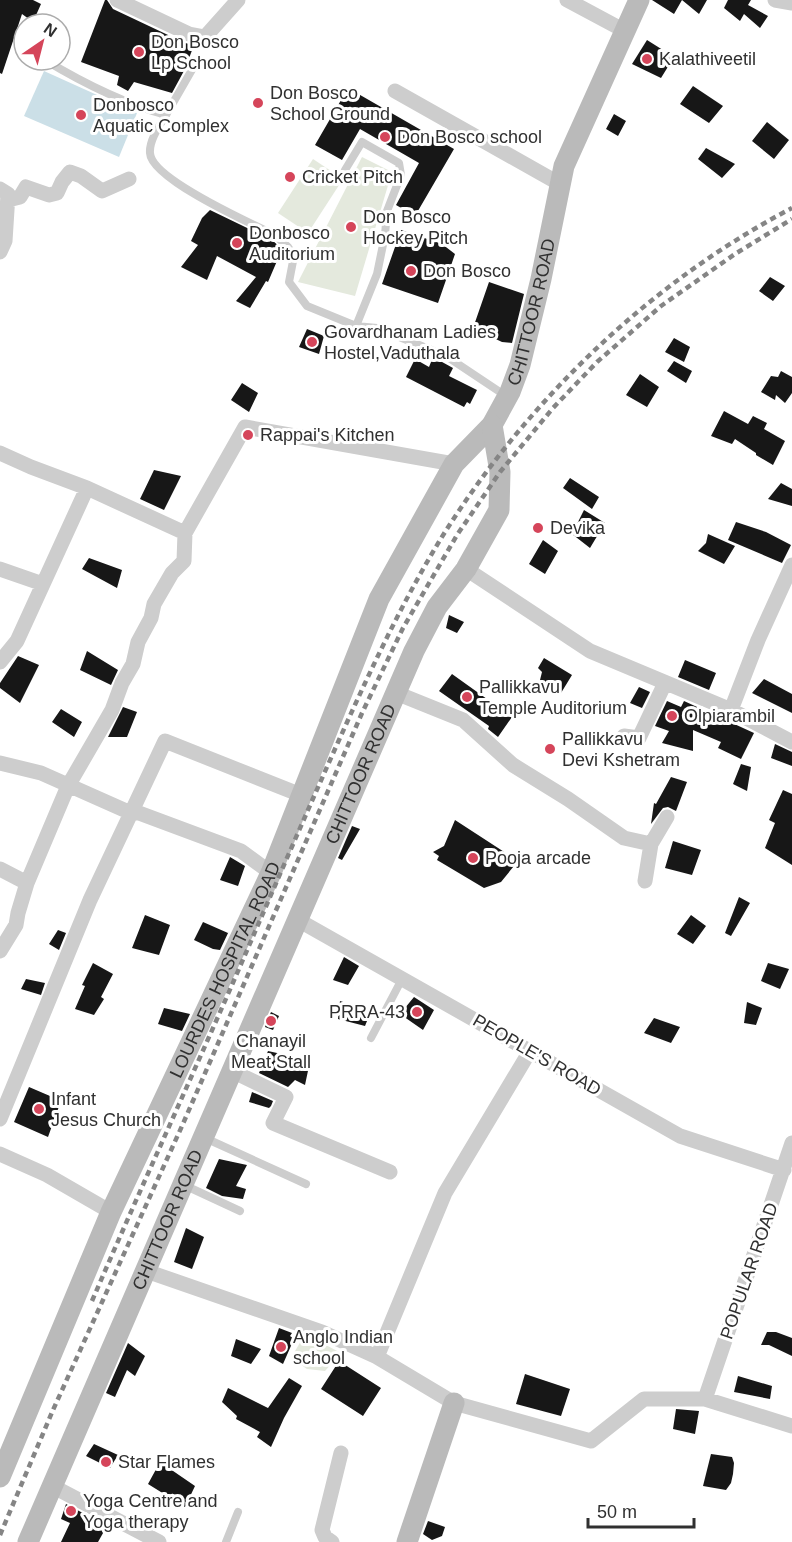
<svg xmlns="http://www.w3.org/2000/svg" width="792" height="1542" viewBox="0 0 792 1542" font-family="Arial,sans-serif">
<rect width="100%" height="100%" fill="#fff"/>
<!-- green -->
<path fill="#e4e9dd" d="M362 157 392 172 355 296 298 282Z
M313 159 343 179 308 233 278 213Z
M305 1334 341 1353 325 1371 307 1369 291 1358Z"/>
<!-- water -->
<path fill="#cbdfe7" d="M44 71 137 113 119 157 24 116Z"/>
<!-- building -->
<path fill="#171717" d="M0 0H33L41 4 33 22 22 14 2 74 0 73Z
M105 0H107L113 9 185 43 194 45 185 69 172 93 134 82 128 91 117 85 119 76 81 62Z
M652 0H682L674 14Z
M682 0H707L699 14Z
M728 0H751L748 5 768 16 760 28 744 14 740 21 724 8Z
M647 40 674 57 661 78 632 64Z
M693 86 723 106 709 123 680 104Z
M348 88 454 149 415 216 396 205 419 163 360 129 342 160 315 145Z
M614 114 626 121 618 136 606 129Z
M767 122 789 140 774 159 752 141Z
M706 148 735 164 722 178 698 159Z
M210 210 272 240 282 249 275 260 277 261 268 282 266 281 250 308 236 301 256 277 217 256 207 280 181 267 198 245 191 241 202 218Z
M401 230 442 244 455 254 438 303 382 284Z
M770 277 785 286 773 301 759 291Z
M489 282 524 294 512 343 502 342 483 333 472 331Z
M307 329 324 336 319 354 299 347Z
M674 338 690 347 684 362 665 352Z
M433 357 453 368 449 376 477 390 470 404 467 402 464 407 406 377 415 359 429 367Z
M674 361 692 371 686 383 667 371Z
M781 371 792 377V393L785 403 776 395 775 400 761 392 771 376 778 377Z
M640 374 659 387 647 407 626 395Z
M242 383 258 393 249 412 231 400Z
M724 411 748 424 753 416 767 423 764 429 785 441 773 465 756 455V453L735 439 732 444 711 436Z
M154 470 181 476 164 510 140 499Z
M570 478 599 497 592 509 563 488Z
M781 483 792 489V506L768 499Z
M584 510 605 523 590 548 572 534Z
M736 522 766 532 791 545 782 563 728 540Z
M708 534 735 546 724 564 698 551 706 543Z
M543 540 558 551 545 574 529 564Z
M89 558 122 570 117 588 82 569Z
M449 615 464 622 457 633 446 628Z
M87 651 118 670 111 685 80 670Z
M18 656 39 665 20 703 0 688V683Z
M544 658 572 675 561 693 540 680 542 672 538 668Z
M685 660 716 673 709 690 678 677Z
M452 674 512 717 498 737 488 729 489 726 439 691Z
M764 679 792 694V713L752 693Z
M639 687 650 692 642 708 630 703Z
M667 701 681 707 684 701 754 733 741 759 718 748 721 742 693 730V751L662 743 669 731 655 726Z
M123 707 137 712 127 737H108Z
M61 709 82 722 74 737 52 722Z
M775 744 792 752V766L771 758Z
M741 764 751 767 747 791 733 784Z
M671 777 687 782 676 811 668 807 663 808 651 824 654 803 656 804Z
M783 790 792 794V865L765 848 775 823 769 820Z
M455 820 518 861 501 882 484 888 437 860 439 856 433 852 444 846Z
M352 826 360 829 342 860 338 858Z
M673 841 701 850 692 875 665 868Z
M230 857 245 866 238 886 220 880Z
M739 897 750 903 731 936 725 933Z
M145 915 170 925 159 955 132 948Z
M691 915 706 926 693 944 677 934Z
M203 922 228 933 229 931 220 950 213 949 194 940Z
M58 930 66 933 59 950 49 944Z
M344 957 359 966 348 985 333 980Z
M93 963 113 974 101 997 104 999 94 1015 75 1009 85 986 82 985Z
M768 963 789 969 780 989 761 981Z
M26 979 45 983 41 995 21 989Z
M414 997 434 1010 423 1030 400 1014Z
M340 1001 371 1011 365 1026 338 1019Z
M747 1002 762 1008 756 1025 744 1023Z
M164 1008 190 1014 182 1031 158 1024Z
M271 1012 279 1016 273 1030 265 1027Z
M654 1018 680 1027 671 1043 644 1033Z
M268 1051 277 1053 309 1066 305 1085 295 1080 288 1087 259 1073Z
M29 1087 50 1096 52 1093 62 1098 48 1137 14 1122Z
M252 1092 273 1101 271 1106 269 1108 249 1102Z
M219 1159 247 1165 236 1186 246 1189 243 1199 222 1196 206 1188Z
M186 1228 204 1237 192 1269 174 1262Z
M279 1328 292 1333 290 1336 294 1339 283 1364 269 1356Z
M767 1332H776L792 1338V1356L769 1345H761Z
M236 1339 261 1349 251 1364 231 1356Z
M128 1343 145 1356 135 1376 127 1370 115 1397 106 1393Z
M339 1361 381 1388 363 1416 321 1389Z
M525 1374 570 1389 561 1416 516 1404Z
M738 1376 772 1386 770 1399 734 1392Z
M289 1378 302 1386 284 1418 271 1447 257 1437 260 1432 236 1419 237 1416 222 1402 228 1388 268 1408Z
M676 1409 699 1411 695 1434 673 1429Z
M94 1444 118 1455 110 1468 86 1456Z
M711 1454 732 1457 734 1463 733 1474 731 1483 726 1490 703 1486Z
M160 1462 195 1486 185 1507 148 1484Z
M66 1504 107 1526 98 1542H61L70 1523 61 1519Z
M428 1521 445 1527 442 1536 432 1540 423 1534Z"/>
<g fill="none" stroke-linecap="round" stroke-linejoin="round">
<!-- lane -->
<path stroke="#cdcdcd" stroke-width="8" d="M45 60C83 83 123 103 166 115 160 125 149 140 150 153 151 179 252 224 275 235L288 247 294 256 289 282 307 306 356 326 377 328 429 349 449 358 506 396
M166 115 197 61
M345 170 362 142 399 163 401 175 387 211 385 235 377 274 356 326
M371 1038 402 979
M205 1138 306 1184
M184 1185 240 1211
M226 1542 238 1512"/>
<!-- street -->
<path stroke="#cdcdcd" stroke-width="15" d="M117 0 189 34 205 37 238 0
M567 0 625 31
M775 0 792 3
M395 91 560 184
M0 189 8 194 5 241 0 252
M8 200 20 197 26 187 49 195 57 193 62 182 70 172 81 176 102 191 129 179
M0 453 31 467 87 488
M0 569 43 584
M466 569 590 651 731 710 792 742
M0 662 17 641 87 488 185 533 245 427 454 464
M396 693 463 720 513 765 568 799 624 838 651 844
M731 710 758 640 792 565
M624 736 639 738 665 683
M0 763 41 773 131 813H139L241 851 271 873
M0 869 27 883
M645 881 651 844 667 817
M298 920 680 1136 784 1170
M0 951 16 925 18 913 27 883 68 786 112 710 122 683 133 664 138 642 151 618 154 604 172 573 184 561 185 533
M232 1071 286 1097 273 1123 390 1172
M0 1119 90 900 165 741 301 795
M0 1154 47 1175 111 1212
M146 1271 322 1332 377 1357 454 1403 591 1441 644 1399H705L792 1426
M377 1357 445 1193 530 1051
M705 1399 792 1143
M52 1486 159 1542
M332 1542 325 1537 322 1530 341 1453"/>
<!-- secondary -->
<g stroke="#bababa" stroke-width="21">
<path id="s1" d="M0 1477 111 1212 271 873 379 599 454 464 492 425 510 392 520 365 541 279 564 166 639 0"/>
<path id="s2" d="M28 1542 414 651 437 607 466 569 499 510 500 472 492 425"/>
<path d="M407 1542 454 1403"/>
</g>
<!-- rail -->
<path stroke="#858585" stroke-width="4.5" stroke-dasharray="6 4.5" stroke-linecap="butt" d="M92 1301C144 1180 199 1062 251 941 280 874 309 807 339 740 371 669 404 598 445 532 530 398 651 282 792 208
M0 1535 53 1410 182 1126 362 713 403 628 457 535 500 472 553 408 597 362 661 306 735 254 792 219"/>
</g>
<!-- markers -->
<g fill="#d5455a" stroke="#fff" stroke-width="2">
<circle cx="139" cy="52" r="6"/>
<circle cx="647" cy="59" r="6"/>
<circle cx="258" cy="103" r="6"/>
<circle cx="81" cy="115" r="6"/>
<circle cx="385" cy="137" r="6"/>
<circle cx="290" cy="177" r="6"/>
<circle cx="351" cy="227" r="6"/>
<circle cx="237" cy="243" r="6"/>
<circle cx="411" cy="271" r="6"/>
<circle cx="312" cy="342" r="6"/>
<circle cx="248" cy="435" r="6"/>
<circle cx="538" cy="528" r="6"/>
<circle cx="467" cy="697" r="6"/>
<circle cx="672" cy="716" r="6"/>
<circle cx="550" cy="749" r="6"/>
<circle cx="473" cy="858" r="6"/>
<circle cx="417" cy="1012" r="6"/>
<circle cx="271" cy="1021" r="6"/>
<circle cx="39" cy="1109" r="6"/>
<circle cx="281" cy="1347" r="6"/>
<circle cx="106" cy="1462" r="6"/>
<circle cx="71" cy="1511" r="6"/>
</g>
<g text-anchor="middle" stroke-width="6" stroke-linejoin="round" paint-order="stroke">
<!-- poi labels -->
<g font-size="18" fill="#303030" stroke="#fff" text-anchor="start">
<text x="151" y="48">Don Bosco<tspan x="151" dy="21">Lp School</tspan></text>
<text x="659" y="65">Kalathiveetil</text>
<text x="270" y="99">Don Bosco<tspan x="270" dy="21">School Ground</tspan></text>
<text x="93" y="111">Donbosco<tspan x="93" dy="21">Aquatic Complex</tspan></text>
<text x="397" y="143">Don Bosco school</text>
<text x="302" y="183">Cricket Pitch</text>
<text x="363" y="223">Don Bosco<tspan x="363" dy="21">Hockey Pitch</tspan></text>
<text x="249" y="239">Donbosco<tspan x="249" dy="21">Auditorium</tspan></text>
<text x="423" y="277">Don Bosco</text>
<text x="324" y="338">Govardhanam Ladies<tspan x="324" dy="21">Hostel,Vaduthala</tspan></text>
<text x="260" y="441">Rappai's Kitchen</text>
<text x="550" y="534">Devika</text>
<text x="479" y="693">Pallikkavu<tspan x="479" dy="21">Temple Auditorium</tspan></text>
<text x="684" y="722">Olpiarambil</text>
<text x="562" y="745">Pallikkavu<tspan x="562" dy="21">Devi Kshetram</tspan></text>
<text x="485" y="864">Pooja arcade</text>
<text x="405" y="1018" text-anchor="end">PRRA-43</text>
<text x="271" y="1047" text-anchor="middle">Chanayil<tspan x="271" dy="21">Meat Stall</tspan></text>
<text x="51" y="1105">Infant<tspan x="51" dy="21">Jesus Church</tspan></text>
<text x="293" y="1343">Anglo Indian<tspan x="293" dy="21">school</tspan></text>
<text x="118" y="1468">Star Flames</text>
<text x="83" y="1507">Yoga Centre and<tspan x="83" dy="21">Yoga therapy</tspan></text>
</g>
<!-- street labels -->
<g font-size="18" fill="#303030" stroke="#fff">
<text dy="6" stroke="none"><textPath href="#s1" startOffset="1286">CHITTOOR ROAD</textPath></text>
<text dy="6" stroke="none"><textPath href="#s2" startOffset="837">CHITTOOR ROAD</textPath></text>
<text dy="6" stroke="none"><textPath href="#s1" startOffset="555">LOURDES HOSPITAL ROAD</textPath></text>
<text transform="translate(537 1055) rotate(30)" y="6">PEOPLE'S ROAD</text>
<text dy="6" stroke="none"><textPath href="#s2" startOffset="351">CHITTOOR ROAD</textPath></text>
<text transform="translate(749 1271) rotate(-71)" y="6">POPULAR ROAD</text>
</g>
</g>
<!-- north arrow -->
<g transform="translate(42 42) rotate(35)"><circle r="28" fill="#ffffff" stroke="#acacac" stroke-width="1.5"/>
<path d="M0-4.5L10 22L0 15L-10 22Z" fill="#d5455a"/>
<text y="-9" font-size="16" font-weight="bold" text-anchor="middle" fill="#303030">N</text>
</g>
<!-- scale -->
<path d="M588 1518v9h106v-9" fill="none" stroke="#303030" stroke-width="3"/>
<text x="597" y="1518" font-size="18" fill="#303030" stroke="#ffffff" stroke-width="4.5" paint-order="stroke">50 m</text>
</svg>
